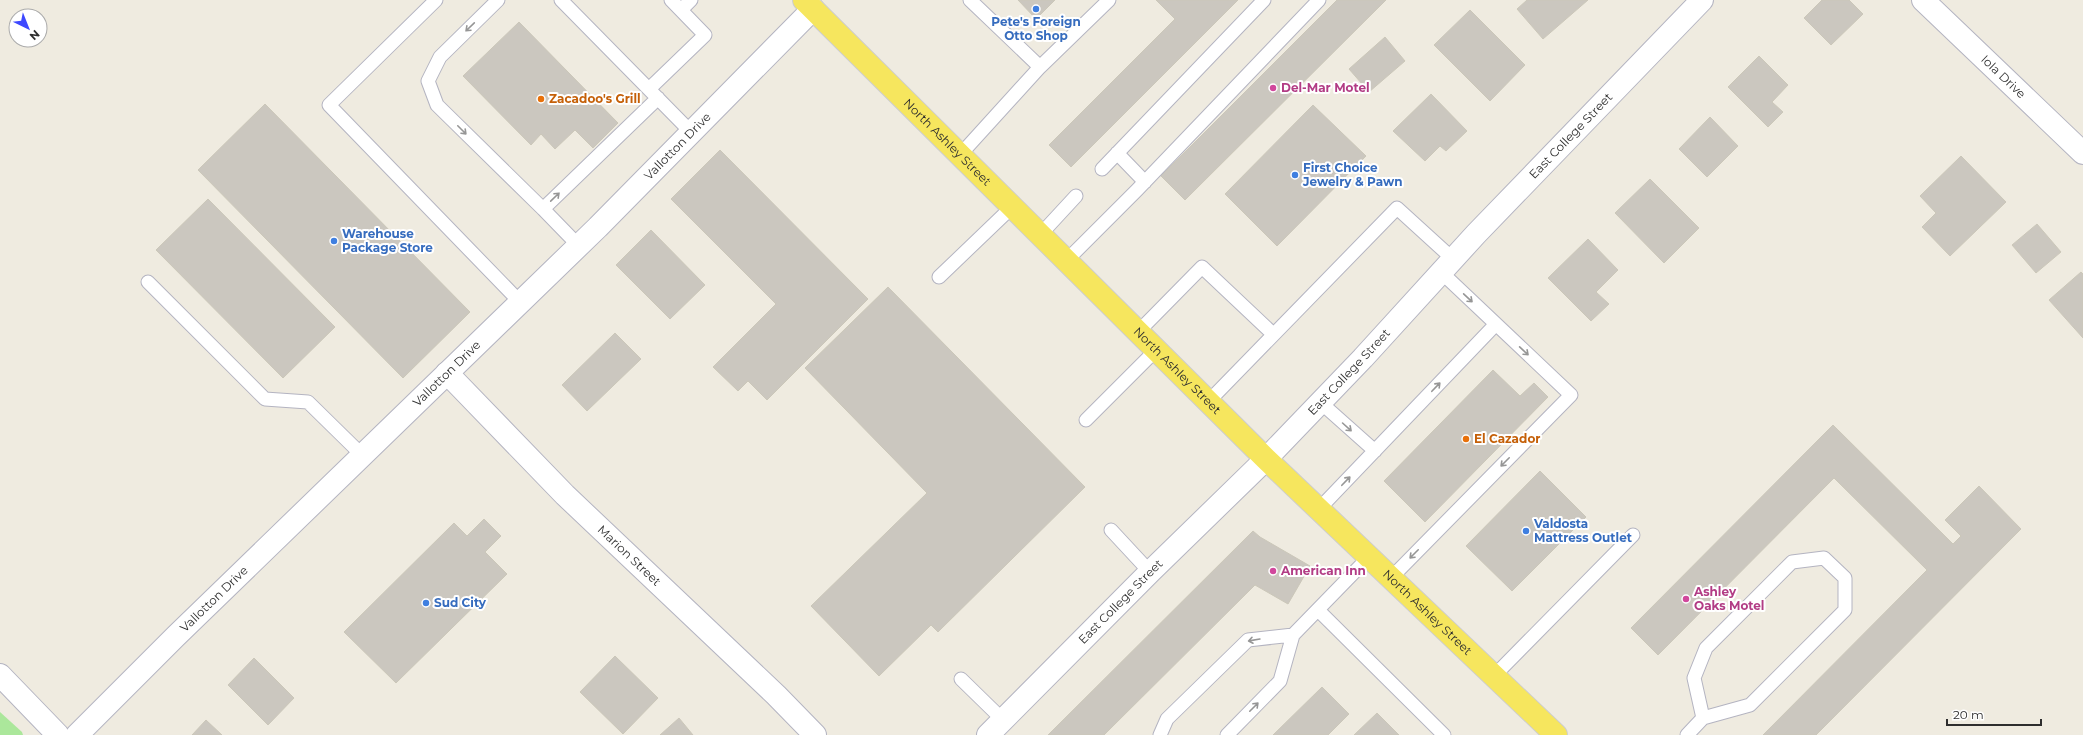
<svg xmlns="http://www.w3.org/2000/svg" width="2083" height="735" viewBox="0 0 2083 735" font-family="Montserrat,sans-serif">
<rect width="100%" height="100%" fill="#efebe0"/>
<!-- green -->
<path fill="#abe79b" d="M0 712 22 732 23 735H0Z"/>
<!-- building -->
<path fill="#cbc7bf" stroke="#cbc7b9" d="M1018 0H1055L1036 19Z
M1156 0H1238L1071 167 1049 145 1175 19Z
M1337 0H1386L1185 200 1161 176Z
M1527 0H1588L1543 39 1517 9Z
M1822 0H1849L1863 14 1831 45 1804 18Z
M1470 10 1525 65 1490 101 1434 45Z
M519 22 618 123 593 148 575 130 555 149 541 134 531 145 463 76Z
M1385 37 1405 61 1369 92 1349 69Z
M1759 56 1788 85 1772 102 1783 112 1768 127 1728 87Z
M1431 94 1467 131 1446 151 1440 146 1425 161 1393 131Z
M265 104 470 312 403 378 198 170Z
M1313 105 1366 156 1277 246 1225 194Z
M1710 117 1738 146 1707 177 1679 149Z
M720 150 868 299 767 400 748 381 738 391 713 367 776 304 671 199Z
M1961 156 2006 202 1950 256 1922 227 1936 213 1920 196Z
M1650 179 1699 228 1664 263 1615 213Z
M208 199 335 327 283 378 156 250Z
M2037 224 2061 252 2036 273 2012 245Z
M651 230 705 285 670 319 616 265Z
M1588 239 1618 270 1596 292 1609 304 1591 321 1548 278Z
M2081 272 2083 274V338L2049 300Z
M888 287 1085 487 938 632 931 625 879 676 811 606 927 493 805 368Z
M615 333 641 359 587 411 562 385Z
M1493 370 1520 396 1534 383 1548 397 1425 522 1384 481Z
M1833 425 1953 544 1961 536 1945 520 1979 486 2021 529 1816 735H1763L1927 570 1834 478 1658 655 1631 628Z
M1540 471 1586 517 1512 591 1466 546Z
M484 519 501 536 485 552 507 574 396 683 344 632 454 523 467 536Z
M1253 531 1260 537 1310 566 1288 604 1255 585 1104 735H1048Z
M615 656 658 698 623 734 580 692Z
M254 658 294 698 268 725 228 685Z
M1322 687 1349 714 1328 735H1273Z
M1377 713 1399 735H1354Z
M679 718 693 735H660Z
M206 720 222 735H192Z"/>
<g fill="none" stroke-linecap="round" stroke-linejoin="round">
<defs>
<path id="service" d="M436 0 329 105 520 302
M498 0 440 57 428 81 437 105 543 209 658 98
M561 0 691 132
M970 0 1040 67
M681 10 691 0
M649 89 705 35 671 0
M1117 153 1145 182
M960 155 1040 67 1109 0
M1102 169 1264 0
M543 209 578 245
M1040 235 1076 196
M1066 261 1137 190 1319 0
M939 277 1012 207
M148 282 265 399 308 402 362 455
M1138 332 1202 267 1273 334
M1208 402 1397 208 1453 259
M1320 402 1375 451
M1086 420 1156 350
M1319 509 1496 324
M1111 530 1150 572
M1391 578 1571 395 1441 272
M1318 610 1444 735
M1494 676 1633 535
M961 679 1003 720
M1160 735 1167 719 1248 640 1293 635
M1227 735 1280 681 1293 635 1369 557
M1687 735 1703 718 1750 705 1845 610V578L1824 558 1792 562 1706 648 1694 678 1703 718"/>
<g id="minor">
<path id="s1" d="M1923 0 2083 153"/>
<path id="s2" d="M447 373 565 495 776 695 815 735"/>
<path id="s3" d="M988 735 1150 572 1266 459 1363 358 1476 234 1702 0"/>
</g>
<g id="tertiary">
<path d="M0 675 58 735"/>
<path id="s4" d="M77 735 176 636 598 227 813 9"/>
</g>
<g id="primary">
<path id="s5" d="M804 0 1266 459 1556 735"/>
</g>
</defs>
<!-- service casing -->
<use href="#service" stroke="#b4b4c1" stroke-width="15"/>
<!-- minor casing -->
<use href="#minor" stroke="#b4b4c1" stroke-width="24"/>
<!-- tertiary casing -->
<use href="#tertiary" stroke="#b4b4c1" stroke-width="24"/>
<!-- primary casing -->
<use href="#primary" stroke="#cdcdcd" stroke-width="24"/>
<!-- service -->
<use href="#service" stroke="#fff" stroke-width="13"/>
<!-- minor -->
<use href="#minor" stroke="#fff" stroke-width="22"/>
<!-- tertiary -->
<use href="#tertiary" stroke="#fff" stroke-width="22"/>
<!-- primary -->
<use href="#primary" stroke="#f6e65e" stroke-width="22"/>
</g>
<!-- one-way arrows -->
<defs><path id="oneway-shaft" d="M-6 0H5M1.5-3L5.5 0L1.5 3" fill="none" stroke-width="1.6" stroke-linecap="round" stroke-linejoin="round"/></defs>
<g stroke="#969696">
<use href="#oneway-shaft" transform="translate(470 27) rotate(136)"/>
<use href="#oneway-shaft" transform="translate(462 130) rotate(45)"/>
<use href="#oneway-shaft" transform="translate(555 197) rotate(-44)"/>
<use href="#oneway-shaft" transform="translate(1468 298) rotate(43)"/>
<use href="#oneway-shaft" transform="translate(1524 351) rotate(43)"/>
<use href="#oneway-shaft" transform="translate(1436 387) rotate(-46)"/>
<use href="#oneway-shaft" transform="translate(1347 427) rotate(42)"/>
<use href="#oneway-shaft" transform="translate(1505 462) rotate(135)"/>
<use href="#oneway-shaft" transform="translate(1346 481) rotate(-46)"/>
<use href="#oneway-shaft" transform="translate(1414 554) rotate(135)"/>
<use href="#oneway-shaft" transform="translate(1254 640) rotate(170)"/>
<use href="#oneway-shaft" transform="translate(1254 707) rotate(-45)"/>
</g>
<!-- markers -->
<g fill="#3f7fe0" stroke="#fff" stroke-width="1.5">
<circle cx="1036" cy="9" r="4"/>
<circle cx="1295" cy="175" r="4"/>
<circle cx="334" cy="241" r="4"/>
<circle cx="1526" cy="531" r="4"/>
<circle cx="426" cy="603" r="4"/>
</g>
<g fill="#d1479c" stroke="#fff" stroke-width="1.5">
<circle cx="1273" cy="88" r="4"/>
<circle cx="1273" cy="571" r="4"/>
<circle cx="1686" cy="599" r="4"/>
</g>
<g fill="#e8710a" stroke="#fff" stroke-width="1.5">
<circle cx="541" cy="99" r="4"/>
<circle cx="1466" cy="439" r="4"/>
</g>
<g text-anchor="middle" stroke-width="4" stroke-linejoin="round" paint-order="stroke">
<!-- shop labels -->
<g font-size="12" font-weight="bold" fill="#366cbe" stroke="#fff" text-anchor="start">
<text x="1036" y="26" text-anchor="middle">Pete's Foreign<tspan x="1036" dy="14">Otto Shop</tspan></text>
<text x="1303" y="172">First Choice<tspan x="1303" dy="14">Jewelry &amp; Pawn</tspan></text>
<text x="342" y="238">Warehouse<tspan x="342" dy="14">Package Store</tspan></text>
<text x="1534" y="528">Valdosta<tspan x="1534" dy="14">Mattress Outlet</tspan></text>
<text x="434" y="607">Sud City</text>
</g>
<!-- street labels -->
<g font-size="12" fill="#2e2e2e" stroke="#fff">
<text dy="4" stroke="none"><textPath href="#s1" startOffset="111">Iola Drive</textPath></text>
<text dy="4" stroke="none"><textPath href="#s3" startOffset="836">East College Street</textPath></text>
<text dy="4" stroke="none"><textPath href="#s5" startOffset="202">North Ashley Street</textPath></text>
<text dy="4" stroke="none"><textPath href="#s4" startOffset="841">Vallotton Drive</textPath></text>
<text dy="4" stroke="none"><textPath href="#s5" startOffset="526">North Ashley Street</textPath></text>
<text dy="4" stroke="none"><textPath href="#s3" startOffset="512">East College Street</textPath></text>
<text dy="4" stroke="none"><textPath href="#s4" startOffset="517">Vallotton Drive</textPath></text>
<text dy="4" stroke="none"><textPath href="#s2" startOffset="258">Marion Street</textPath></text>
<text dy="4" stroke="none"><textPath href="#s4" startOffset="193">Vallotton Drive</textPath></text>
<text dy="4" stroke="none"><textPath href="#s3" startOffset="188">East College Street</textPath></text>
<text dy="4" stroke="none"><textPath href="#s5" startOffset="874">North Ashley Street</textPath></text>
</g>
<!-- hotel labels -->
<g font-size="12" font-weight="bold" fill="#b23c85" stroke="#fff" text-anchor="start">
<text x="1281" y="92">Del-Mar Motel</text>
<text x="1281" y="575">American Inn</text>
<text x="1694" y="596">Ashley<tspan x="1694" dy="14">Oaks Motel</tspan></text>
</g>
<!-- food labels -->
<g font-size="12" font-weight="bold" fill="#c56008" stroke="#fff" text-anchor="start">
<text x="549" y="103">Zacadoo's Grill</text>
<text x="1474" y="443">El Cazador</text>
</g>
</g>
<!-- north arrow -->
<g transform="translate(28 28) rotate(137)"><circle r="19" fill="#ffffff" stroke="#ababab"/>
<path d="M0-3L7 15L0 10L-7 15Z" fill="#3d48ff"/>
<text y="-6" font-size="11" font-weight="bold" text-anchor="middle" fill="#2e2e2e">N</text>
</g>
<!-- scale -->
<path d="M1947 719v6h94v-6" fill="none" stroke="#2e2e2e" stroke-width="2"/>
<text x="1953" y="719" font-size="12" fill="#2e2e2e" stroke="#ffffff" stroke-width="3" paint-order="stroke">20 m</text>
</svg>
